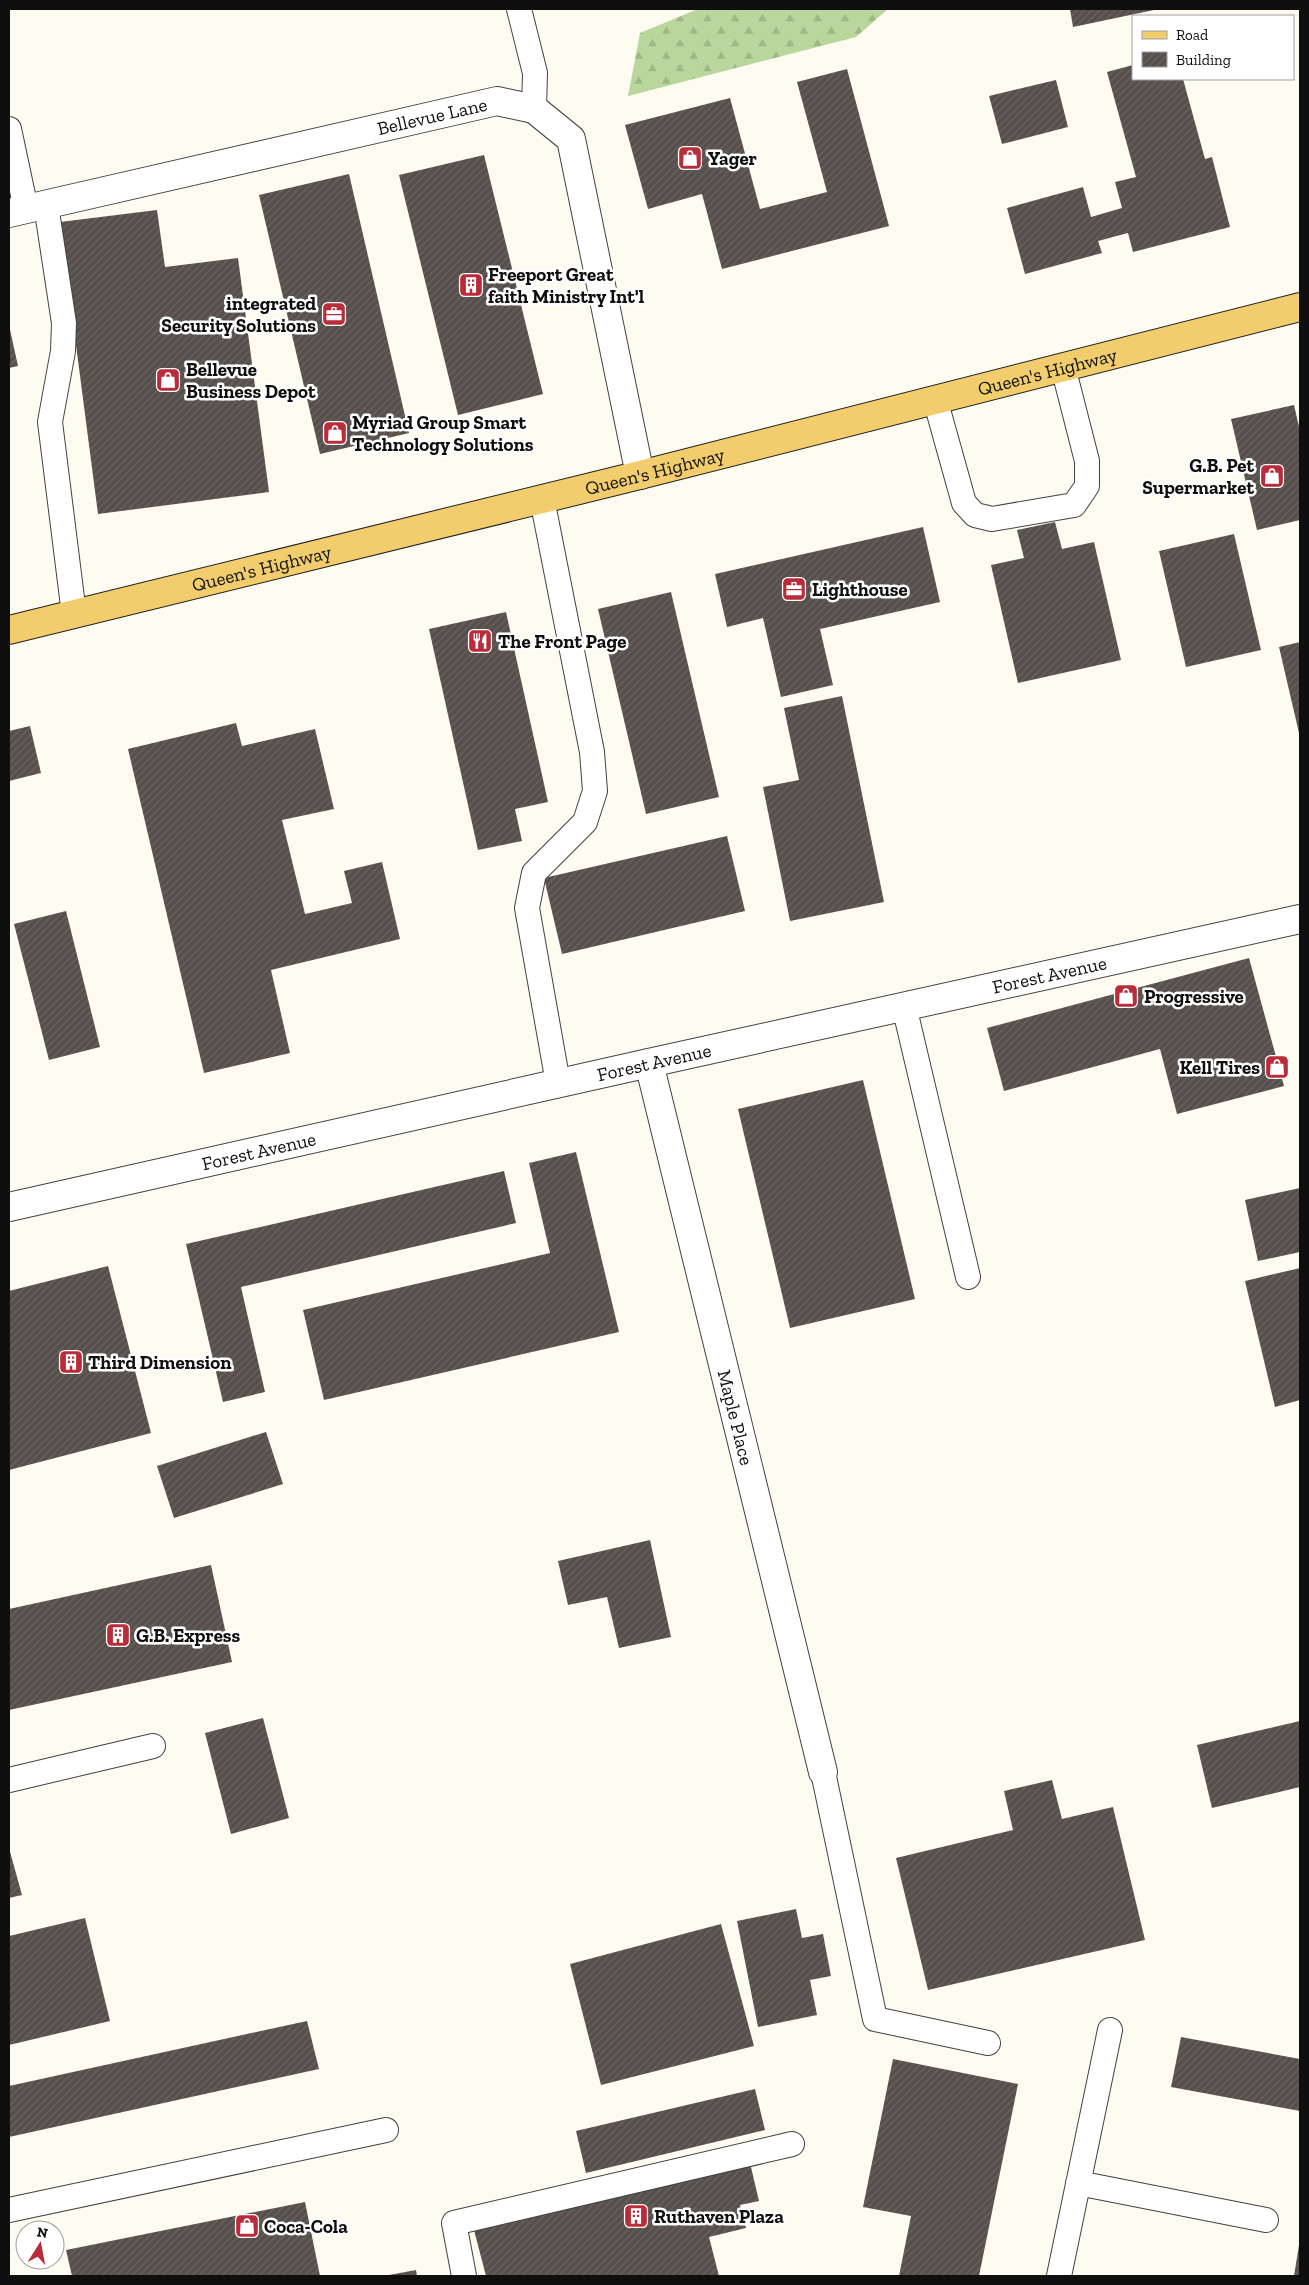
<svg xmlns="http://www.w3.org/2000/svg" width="1309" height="2285" viewBox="0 0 1309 2285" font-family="'Zilla Slab',serif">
<defs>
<pattern id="forest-firs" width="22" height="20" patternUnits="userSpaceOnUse" patternTransform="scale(1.25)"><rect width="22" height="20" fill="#b9d79c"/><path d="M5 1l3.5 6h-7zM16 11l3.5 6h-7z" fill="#9eb785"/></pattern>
<pattern id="building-hatch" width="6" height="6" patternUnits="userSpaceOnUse" patternTransform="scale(1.25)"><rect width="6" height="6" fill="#574f4c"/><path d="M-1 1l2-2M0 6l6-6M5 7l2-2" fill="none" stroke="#6a6461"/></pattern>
</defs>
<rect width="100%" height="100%" fill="#fefbf1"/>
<!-- forest -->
<path fill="url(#forest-firs)" d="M698 9H888L856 37 628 96 640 33Z"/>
<!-- building -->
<path fill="url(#building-hatch)" d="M1070 9H1154V10L1073 27Z
M1133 65V79H1183L1205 159 1212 157 1230 227 1133 252 1128 233 1098 241 1102 253 1025 274 1007 208 1083 187 1091 217 1122 208 1115 182 1136 177 1107 72Z
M847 69 889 226 722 269 702 194 648 209 625 125 730 98 760 209 827 192 797 82Z
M1056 80 1068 127 1002 144 989 96Z
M484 155 543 394 458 415 399 175Z
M349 174 409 433 320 454 259 195Z
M157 210 165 267 238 258 269 492 98 514 60 222Z
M9 325 18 366 9 368Z
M1294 405 1300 431V520L1257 530 1231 419Z
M1055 522 1062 549 1094 542 1121 660 1018 683 991 565 1024 558 1017 530Z
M923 527 940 602 820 629 833 685 781 697 763 618 727 627 715 574Z
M1234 534 1261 650 1186 667 1159 551Z
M671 592 719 797 646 814 598 609Z
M506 612 548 802 515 809 522 841 478 850 429 629Z
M1300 642V733H1299L1279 647Z
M842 696 884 902 790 921 763 787 799 780 784 708Z
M236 723 242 746 315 729 334 809 282 820 305 914 352 903 344 871 382 862 400 939 271 970 290 1053 204 1073 128 749Z
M30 726 41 773 9 781V731Z
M727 836 745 911 562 954 544 878Z
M66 911 100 1047 49 1060 14 924Z
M1249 958 1284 1086 1177 1114 1160 1049 1004 1091 987 1028Z
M863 1080 915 1299 790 1328 738 1109Z
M576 1152 619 1332 324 1400 303 1310 550 1253 529 1163Z
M504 1171 516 1223 241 1287 265 1392 223 1402 186 1244Z
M1300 1188V1252L1258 1261 1245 1200Z
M108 1266 151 1433 9 1470V1291Z
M1300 1268V1400L1275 1407 1245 1281Z
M266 1432 283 1484 174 1518 157 1466Z
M650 1540 671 1637 619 1648 607 1597 568 1605 558 1561Z
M211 1565 232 1662 9 1710V1609Z
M263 1718 289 1818 231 1834 205 1733Z
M1300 1721V1787L1212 1808 1197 1745Z
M1052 1780 1062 1819 1113 1807 1145 1940 928 1990 896 1858 1013 1830 1004 1791Z
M9 1848 22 1895 9 1898Z
M796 1909 802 1938 823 1934 831 1976 810 1980 817 2015 758 2027 737 1921Z
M85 1918 110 2021 9 2045V1936Z
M721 1924 754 2046 601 2085 570 1964Z
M307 2021 319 2069 9 2137V2086Z
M1181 2037 1300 2059V2111L1171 2087Z
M893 2059 1018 2084 979 2276H899L911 2216 863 2207Z
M755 2089 765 2130 586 2173 576 2131Z
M750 2163 759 2201 740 2205 746 2228 709 2237 719 2276H486L474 2230Z
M305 2202 320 2276H72L66 2250Z
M1299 2245 1300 2276H1294Z
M416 2270 417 2276H389V2275Z"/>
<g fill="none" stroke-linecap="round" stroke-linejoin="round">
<defs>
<path id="service" d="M519 9 535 73 534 109
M9 129 26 209
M46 205 64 323 63 351 50 422 74 614
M935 399 964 503 975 515 992 519 1074 505 1087 486V461L1063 367
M542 499 592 752 595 791 585 822 534 873 527 908 558 1083
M904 1006 968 1277
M823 1772 875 2019 988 2043
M9 1780 153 1746
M1078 2183 1266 2220
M9 2210 386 2130
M464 2276 454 2223 792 2144
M1059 2276 1110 2030"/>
<g id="minor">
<path id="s1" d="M9 213 497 101 534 109 571 139 640 475"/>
<path id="s2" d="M649 1063 823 1772"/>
<path id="s3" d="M9 1207 649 1063 1300 919"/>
</g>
<g id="primary">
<path id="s4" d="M9 630 640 475 1300 307"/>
</g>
</defs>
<!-- service casing -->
<use href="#service" stroke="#424242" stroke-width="26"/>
<!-- minor casing -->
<use href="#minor" stroke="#424242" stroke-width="30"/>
<!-- primary casing -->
<use href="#primary" stroke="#202020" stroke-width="30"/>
<!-- service -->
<use href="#service" stroke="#fff" stroke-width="24"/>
<!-- minor -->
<use href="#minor" stroke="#fff" stroke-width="28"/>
<!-- primary -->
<use href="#primary" stroke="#f1cd6e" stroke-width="28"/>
</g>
<!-- icons -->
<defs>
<symbol id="shop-square" viewBox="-11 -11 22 22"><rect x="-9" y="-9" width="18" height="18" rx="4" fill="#b82d39" stroke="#fff"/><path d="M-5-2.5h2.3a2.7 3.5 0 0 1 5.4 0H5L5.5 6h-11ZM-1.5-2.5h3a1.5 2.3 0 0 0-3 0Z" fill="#fff"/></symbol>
<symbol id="building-square" viewBox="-11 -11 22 22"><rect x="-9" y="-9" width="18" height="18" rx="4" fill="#b82d39" stroke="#fff"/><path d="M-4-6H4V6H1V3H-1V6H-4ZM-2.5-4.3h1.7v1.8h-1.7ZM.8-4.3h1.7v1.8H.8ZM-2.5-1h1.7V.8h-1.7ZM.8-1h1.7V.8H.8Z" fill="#fff"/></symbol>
<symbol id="office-square" viewBox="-11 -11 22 22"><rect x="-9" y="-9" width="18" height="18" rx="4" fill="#b82d39" stroke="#fff"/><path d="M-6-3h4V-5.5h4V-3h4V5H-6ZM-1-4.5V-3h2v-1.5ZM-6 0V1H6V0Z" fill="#fff"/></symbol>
<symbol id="restaurant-square" viewBox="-11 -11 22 22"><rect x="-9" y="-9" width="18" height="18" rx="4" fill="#b82d39" stroke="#fff"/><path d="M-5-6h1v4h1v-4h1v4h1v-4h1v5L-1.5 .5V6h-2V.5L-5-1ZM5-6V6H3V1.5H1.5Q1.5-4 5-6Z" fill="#fff"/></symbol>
</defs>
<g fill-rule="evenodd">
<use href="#shop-square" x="676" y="144" width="28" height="28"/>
<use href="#building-square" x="457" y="271" width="28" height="28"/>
<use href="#office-square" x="320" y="300" width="28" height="28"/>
<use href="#shop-square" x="154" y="366" width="28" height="28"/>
<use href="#shop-square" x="321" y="419" width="28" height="28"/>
<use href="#shop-square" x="1258" y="462" width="28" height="28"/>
<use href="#office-square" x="780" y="575" width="28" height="28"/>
<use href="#restaurant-square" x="466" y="627" width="28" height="28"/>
<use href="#shop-square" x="1112" y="982" width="28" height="28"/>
<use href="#shop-square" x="1263" y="1053" width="28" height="28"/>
<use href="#building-square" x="57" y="1348" width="28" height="28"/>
<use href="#building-square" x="104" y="1621" width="28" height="28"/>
<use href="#building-square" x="622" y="2202" width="28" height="28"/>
<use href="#shop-square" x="233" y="2212" width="28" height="28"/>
</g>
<g text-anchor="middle" stroke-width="5" stroke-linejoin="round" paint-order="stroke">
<!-- street labels -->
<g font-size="19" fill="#0f0f0f" stroke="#fff">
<text dy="7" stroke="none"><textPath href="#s1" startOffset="434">Bellevue Lane</textPath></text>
<text dy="7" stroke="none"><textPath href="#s4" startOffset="1070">Queen's Highway</textPath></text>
<text dy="7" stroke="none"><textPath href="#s4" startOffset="665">Queen's Highway</textPath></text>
<text dy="7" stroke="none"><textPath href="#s4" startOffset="260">Queen's Highway</textPath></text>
<text dy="7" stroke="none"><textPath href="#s3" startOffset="1066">Forest Avenue</textPath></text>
<text dy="7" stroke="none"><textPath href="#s3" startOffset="661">Forest Avenue</textPath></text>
<text dy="7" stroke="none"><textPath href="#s3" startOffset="256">Forest Avenue</textPath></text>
<text dy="7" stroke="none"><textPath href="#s2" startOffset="365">Maple Place</textPath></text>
</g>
<!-- poi labels -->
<g font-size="19" font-weight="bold" fill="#0f0f0f" stroke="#fff" text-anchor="start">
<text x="708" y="165">Yager</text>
<text x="488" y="281">Freeport Great<tspan x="488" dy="22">faith Ministry Int'l</tspan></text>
<text x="316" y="310" text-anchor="end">integrated<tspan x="316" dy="22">Security Solutions</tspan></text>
<text x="186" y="376">Bellevue<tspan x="186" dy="22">Business Depot</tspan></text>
<text x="352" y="429">Myriad Group Smart<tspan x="352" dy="22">Technology Solutions</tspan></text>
<text x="1254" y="472" text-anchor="end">G.B. Pet<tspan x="1254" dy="22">Supermarket</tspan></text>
<text x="812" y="596">Lighthouse</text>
<text x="498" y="648">The Front Page</text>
<text x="1144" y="1003">Progressive</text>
<text x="1260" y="1074" text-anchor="end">Kell Tires</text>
<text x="88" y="1369">Third Dimension</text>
<text x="136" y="1642">G.B. Express</text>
<text x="654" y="2223">Ruthaven Plaza</text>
<text x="264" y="2233">Coca-Cola</text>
</g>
</g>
<!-- border -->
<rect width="1309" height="2285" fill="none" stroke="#0f0f0f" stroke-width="20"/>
<!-- legend -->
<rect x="1132" y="15" width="162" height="65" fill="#ffffff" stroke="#9f9f9f"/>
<rect x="1142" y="31" width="25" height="8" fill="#f1cd6e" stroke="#9f9f9f"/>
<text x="1176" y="40" font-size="15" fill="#0f0f0f">Road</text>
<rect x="1142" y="52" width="25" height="15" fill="url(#building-hatch)" stroke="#9f9f9f"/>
<text x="1176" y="65" font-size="15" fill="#0f0f0f">Building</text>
<!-- north arrow -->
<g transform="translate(40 2245) rotate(11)"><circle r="24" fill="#ffffff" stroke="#9f9f9f"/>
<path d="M0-4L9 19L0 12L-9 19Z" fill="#b82d39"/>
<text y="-8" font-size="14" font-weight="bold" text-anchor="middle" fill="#0f0f0f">N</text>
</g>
</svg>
